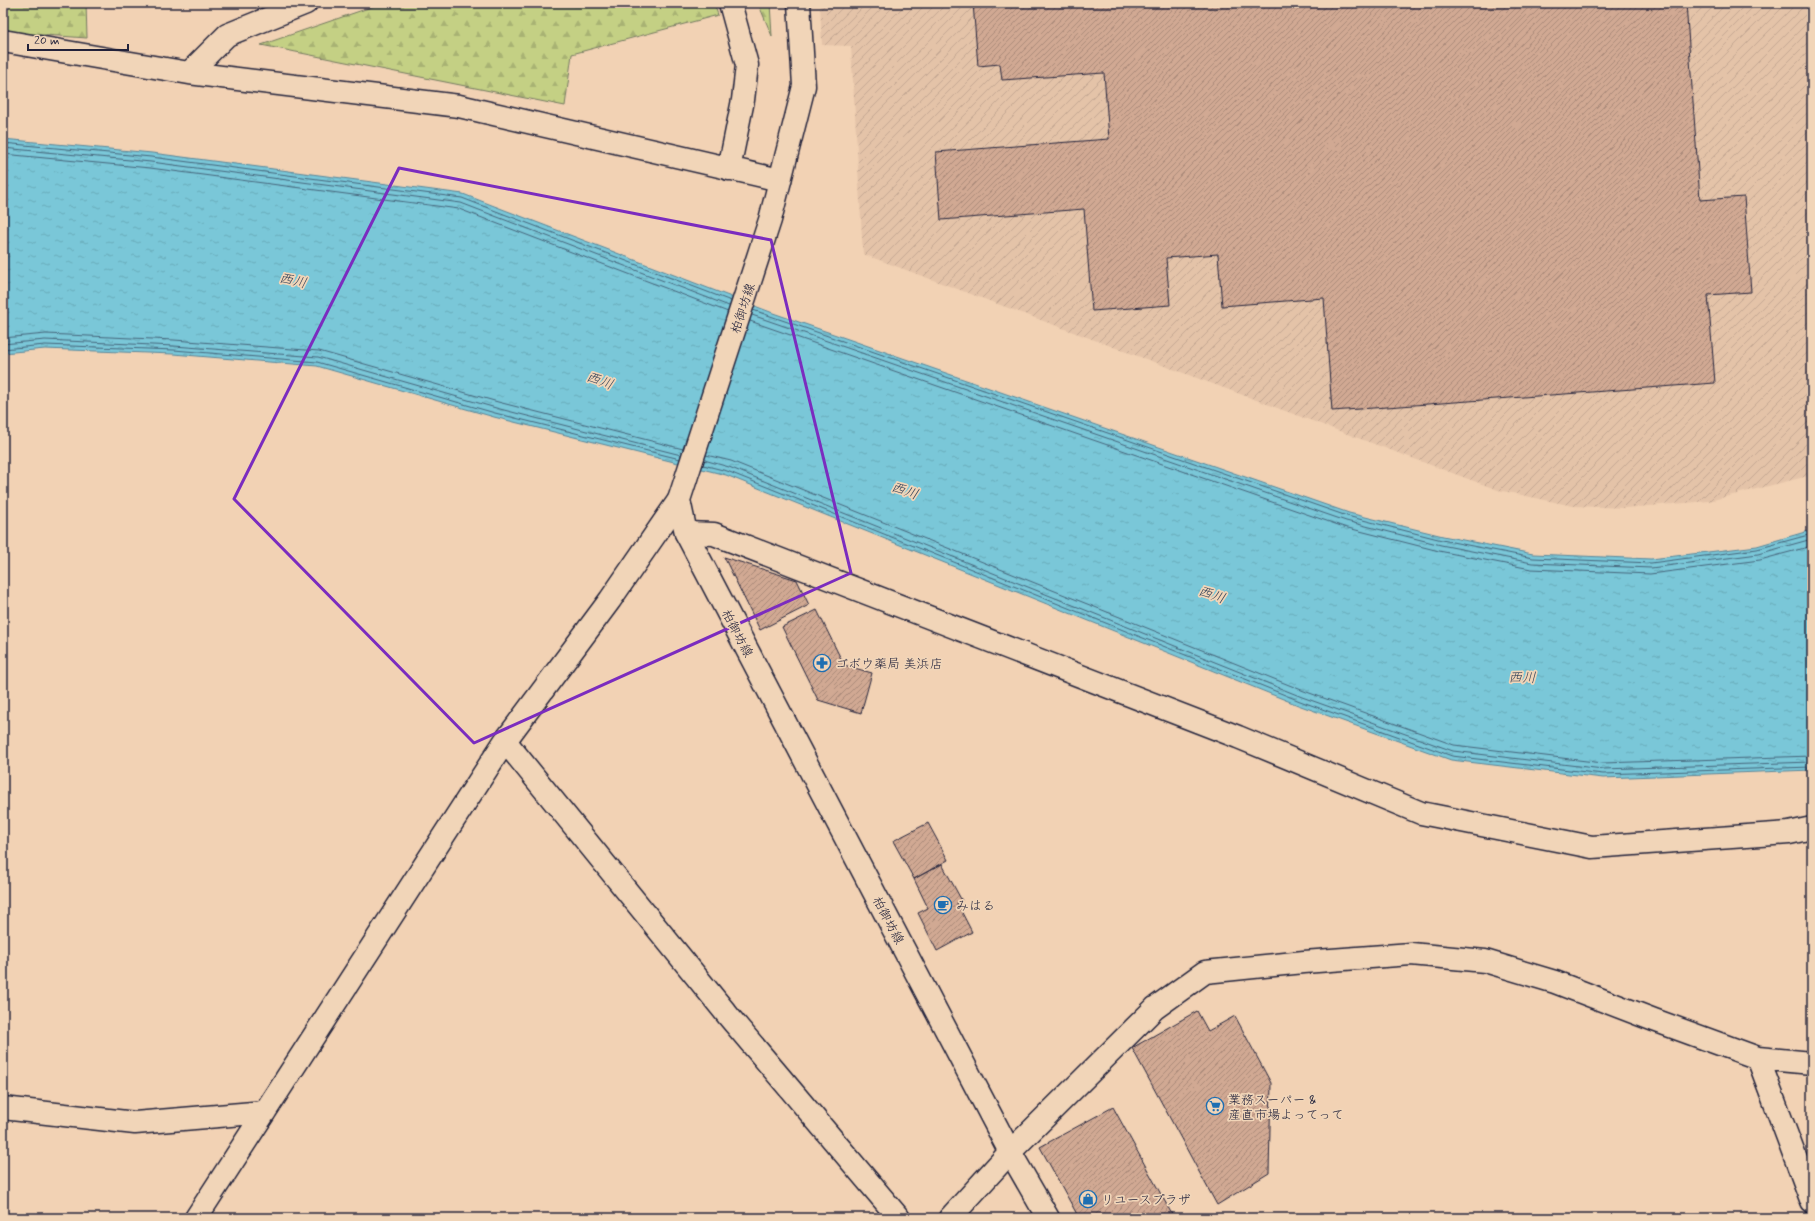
<svg xmlns="http://www.w3.org/2000/svg" width="1815" height="1221" viewBox="0 0 1815 1221" font-family="Mynerve,'Klee One',sans-serif">
<defs>
<pattern id="industrial-furrows" width="10" height="10" patternUnits="userSpaceOnUse"><rect width="10" height="10" fill="#e4c3a8"/><path d="M-1 1l2-2M0 10L10 0M9 11l2-2" fill="none" stroke="#c3a792"/></pattern>
<pattern id="forest-firs" width="22" height="20" patternUnits="userSpaceOnUse"><rect width="22" height="20" fill="#c4d084"/><path d="M5 1l3.5 6h-7zM16 11l3.5 6h-7z" fill="#a8b273"/></pattern>
<pattern id="water-ripples" width="26" height="14" patternUnits="userSpaceOnUse"><rect width="26" height="14" fill="#7ac7d8"/><path d="M2 4q2-2 4 0t4 0M15 11q2-2 4 0t4 0" fill="none" stroke="#69abba"/></pattern>
<pattern id="building-hatch" width="6" height="6" patternUnits="userSpaceOnUse"><rect width="6" height="6" fill="#d1a993"/><path d="M-1 1l2-2M0 6l6-6M5 7l2-2" fill="none" stroke="#a98979"/></pattern>
</defs>
<rect width="100%" height="100%" fill="#f2d2b4"/>
<filter id="ink" filterUnits="userSpaceOnUse"><feTurbulence type="fractalNoise" baseFrequency=".025" numOctaves="2"/><feDisplacementMap in="SourceGraphic" scale="8" xChannelSelector="R" yChannelSelector="G"/><feConvolveMatrix kernelMatrix="1 2 1 2 8 2 1 2 1" color-interpolation-filters="sRGB"/></filter>
<g filter="url(#ink)">
<!-- industrial -->
<path fill="url(#industrial-furrows)" d="M820 3H1812V475L1709 501 1625 508 1573 506 1498 490 863 254 851 46 822 45Z"/>
<!-- forest -->
<path fill="url(#forest-firs)" stroke="#737960" d="M3 3H86L87 38 3 32Z
M383 3H714L718 15 572 54 565 106 261 45Z
M758 3H770L772 36Z"/>
<!-- water -->
<path fill="url(#water-ripples)" stroke="#578599" d="M3 139 152 153 463 194 773 313 1349 513 1443 536 1533 554 1651 559 1757 546 1812 530V770L1603 778 1451 760 1298 705 726 475 494 417 317 366 173 354 45 349 3 353Z"/>
<g fill="none" stroke-linecap="round" stroke-linejoin="round">
<!-- shore -->
<path stroke="#45647a" stroke-width="1" d="M3 143 151 157 462 198 731 301
M3 148 151 162 461 203 729 306
M3 154 150 168 459 209 728 312
M753 310 1347 516 1442 540 1533 558 1651 563 1757 549 1812 534
M752 315 1346 521 1441 545 1532 563 1651 568 1758 554 1812 539
M750 321 1344 527 1439 551 1531 569 1650 574 1760 560 1812 546
M3 338 46 334 174 340 319 351 498 402 683 449
M3 344 45 340 174 346 318 357 496 408 681 455
M3 349 45 345 174 350 317 362 495 413 680 459
M706 455 731 461 1304 691 1454 745 1603 763 1812 756
M704 460 729 467 1302 697 1453 751 1603 769 1812 762
M703 465 727 471 1300 701 1452 756 1603 774 1812 767"/>
</g>
<!-- building -->
<path fill="url(#building-hatch)" stroke="#22223b" d="M973 3H1686L1700 200 1744 197 1751 292 1708 295 1715 383 1332 411 1324 298 1222 306 1218 254 1166 258 1170 305 1092 311 1084 209 941 220 936 152 1109 139 1104 73 1002 80 1000 64 978 66Z
M724 557 797 580 809 605 760 630Z
M817 610 844 665 872 673 861 713 818 700 782 627Z
M928 823 948 860 914 879 893 841Z
M942 864 962 901 957 903 972 932 937 951 918 913 928 908 914 879Z
M1197 1011 1208 1031 1235 1016 1271 1083 1269 1173 1217 1205 1132 1048Z
M1113 1107 1174 1218H1079L1040 1147Z"/>
<g fill="none" stroke-linecap="round" stroke-linejoin="round">
<defs>
<path id="minor" d="M3 41 189 73 459 106 780 180
M189 73 227 35 306 3
M729 169 743 100 747 65 730 3
M686 533 714 534 1238 737 1421 813 1592 847 1789 833 1812 828
M505 741 730 1018 899 1218
M1758 1058 1812 1202
M3 1108 135 1123 265 1112
M196 1218 505 741 610 600 679 500
M950 1218 1010 1152 1155 1008 1205 972 1304 962 1411 954 1485 961 1555 982 1654 1020 1758 1058 1812 1063"/>
<path id="major" d="M799 3 804 86 770 220 679 500 686 533 1010 1152 1048 1218"/>
</defs>
<!-- minor casing -->
<use href="#minor" stroke="#22223b" stroke-width="25"/>
<!-- major casing -->
<use href="#major" stroke="#22223b" stroke-width="25"/>
<!-- minor -->
<use href="#minor" stroke="#f1d5b8" stroke-width="22"/>
<!-- major -->
<use href="#major" stroke="#f1d5b8" stroke-width="22"/>
</g>
</g>
<!-- marked area -->
<path fill="none" stroke="#7b2cbf" stroke-width="3" stroke-linejoin="round" d="M399 168 771 240 851 573 474 743 234 499Z"/>
<!-- icons -->
<defs>
<symbol id="pharmacy-ring" viewBox="-11 -11 22 22"><circle r="9.5" fill="#f1d5b8" stroke="#1f6fb2" stroke-width="1.5"/><path d="M-2-6h4v4h4v4h-4v4h-4v-4h-4v-4h4Z" fill="#1f6fb2"/></symbol>
<symbol id="cafe-ring" viewBox="-11 -11 22 22"><circle r="9.5" fill="#f1d5b8" stroke="#1f6fb2" stroke-width="1.5"/><path d="M-5.5-4.5H6V0H3Q3 3.5 0 3.5H-2.5Q-5.5 3.5-5.5 0ZM3-3.2v2h1.7v-2ZM-6 4.5H4V6H-6Z" fill="#1f6fb2"/></symbol>
<symbol id="supermarket-ring" viewBox="-11 -11 22 22"><circle r="9.5" fill="#f1d5b8" stroke="#1f6fb2" stroke-width="1.5"/><path d="M-6-5.5h2.5l.6 2H6L4.5 2H-2.5L-4.4-4H-6ZM-1.5 3.2a1.3 1.3 0 1 0 .1 0ZM3 3.2a1.3 1.3 0 1 0 .1 0Z" fill="#1f6fb2"/></symbol>
<symbol id="shop-ring" viewBox="-11 -11 22 22"><circle r="9.5" fill="#f1d5b8" stroke="#1f6fb2" stroke-width="1.5"/><path d="M-5-2.5h2.3a2.7 3.5 0 0 1 5.4 0H5L5.5 6h-11ZM-1.5-2.5h3a1.5 2.3 0 0 0-3 0Z" fill="#1f6fb2"/></symbol>
</defs>
<g fill-rule="evenodd">
<use href="#pharmacy-ring" x="812" y="653" width="20" height="20"/>
<use href="#cafe-ring" x="933" y="895" width="20" height="20"/>
<use href="#supermarket-ring" x="1205" y="1096" width="20" height="20"/>
<use href="#shop-ring" x="1078" y="1189" width="20" height="20"/>
</g>
<g text-anchor="middle" stroke-width="3.5" stroke-linejoin="round" paint-order="stroke">
<!-- street labels -->
<g font-size="13" fill="#22223b" stroke="#f1d5b8">
<text transform="translate(742 308) rotate(-72)" y="5">柏御坊線</text>
<text transform="translate(738 633) rotate(62)" y="5">柏御坊線</text>
<text transform="translate(889 920) rotate(62)" y="5">柏御坊線</text>
</g>
<!-- poi labels -->
<g font-size="13" fill="#22223b" stroke="#f1d5b8" text-anchor="start">
<text x="835" y="668">ゴボウ薬局 美浜店</text>
<text x="956" y="910">みはる</text>
<text x="1228" y="1104">業務スーパー &amp;<tspan x="1228" dy="15">産直市場よってって</tspan></text>
<text x="1101" y="1204">リユースプラザ</text>
</g>
<!-- water labels -->
<g font-size="14" font-style="italic" fill="#34435a" stroke="#f1d5b8">
<text transform="translate(293 280) rotate(13)" y="5">西川</text>
<text transform="translate(600 380) rotate(20)" y="5">西川</text>
<text transform="translate(905 490) rotate(19)" y="5">西川</text>
<text transform="translate(1212 594) rotate(19)" y="5">西川</text>
<text transform="translate(1522 677) rotate(1)" y="5">西川</text>
</g>
</g>
<!-- margin -->
<rect width="1815" height="1221" fill="none" stroke="#f1d5b8" stroke-width="16"/>
<rect x="8" y="8" width="1799" height="1205" fill="none" stroke="#22223b" stroke-width="1.5" filter="url(#ink)"/>
<!-- scale -->
<path d="M28 44v6h100v-6" fill="none" stroke="#22223b" stroke-width="2"/>
<text x="34" y="44" font-size="12" fill="#22223b" stroke="#f1d5b8" stroke-width="3" paint-order="stroke">20 m</text>
</svg>
